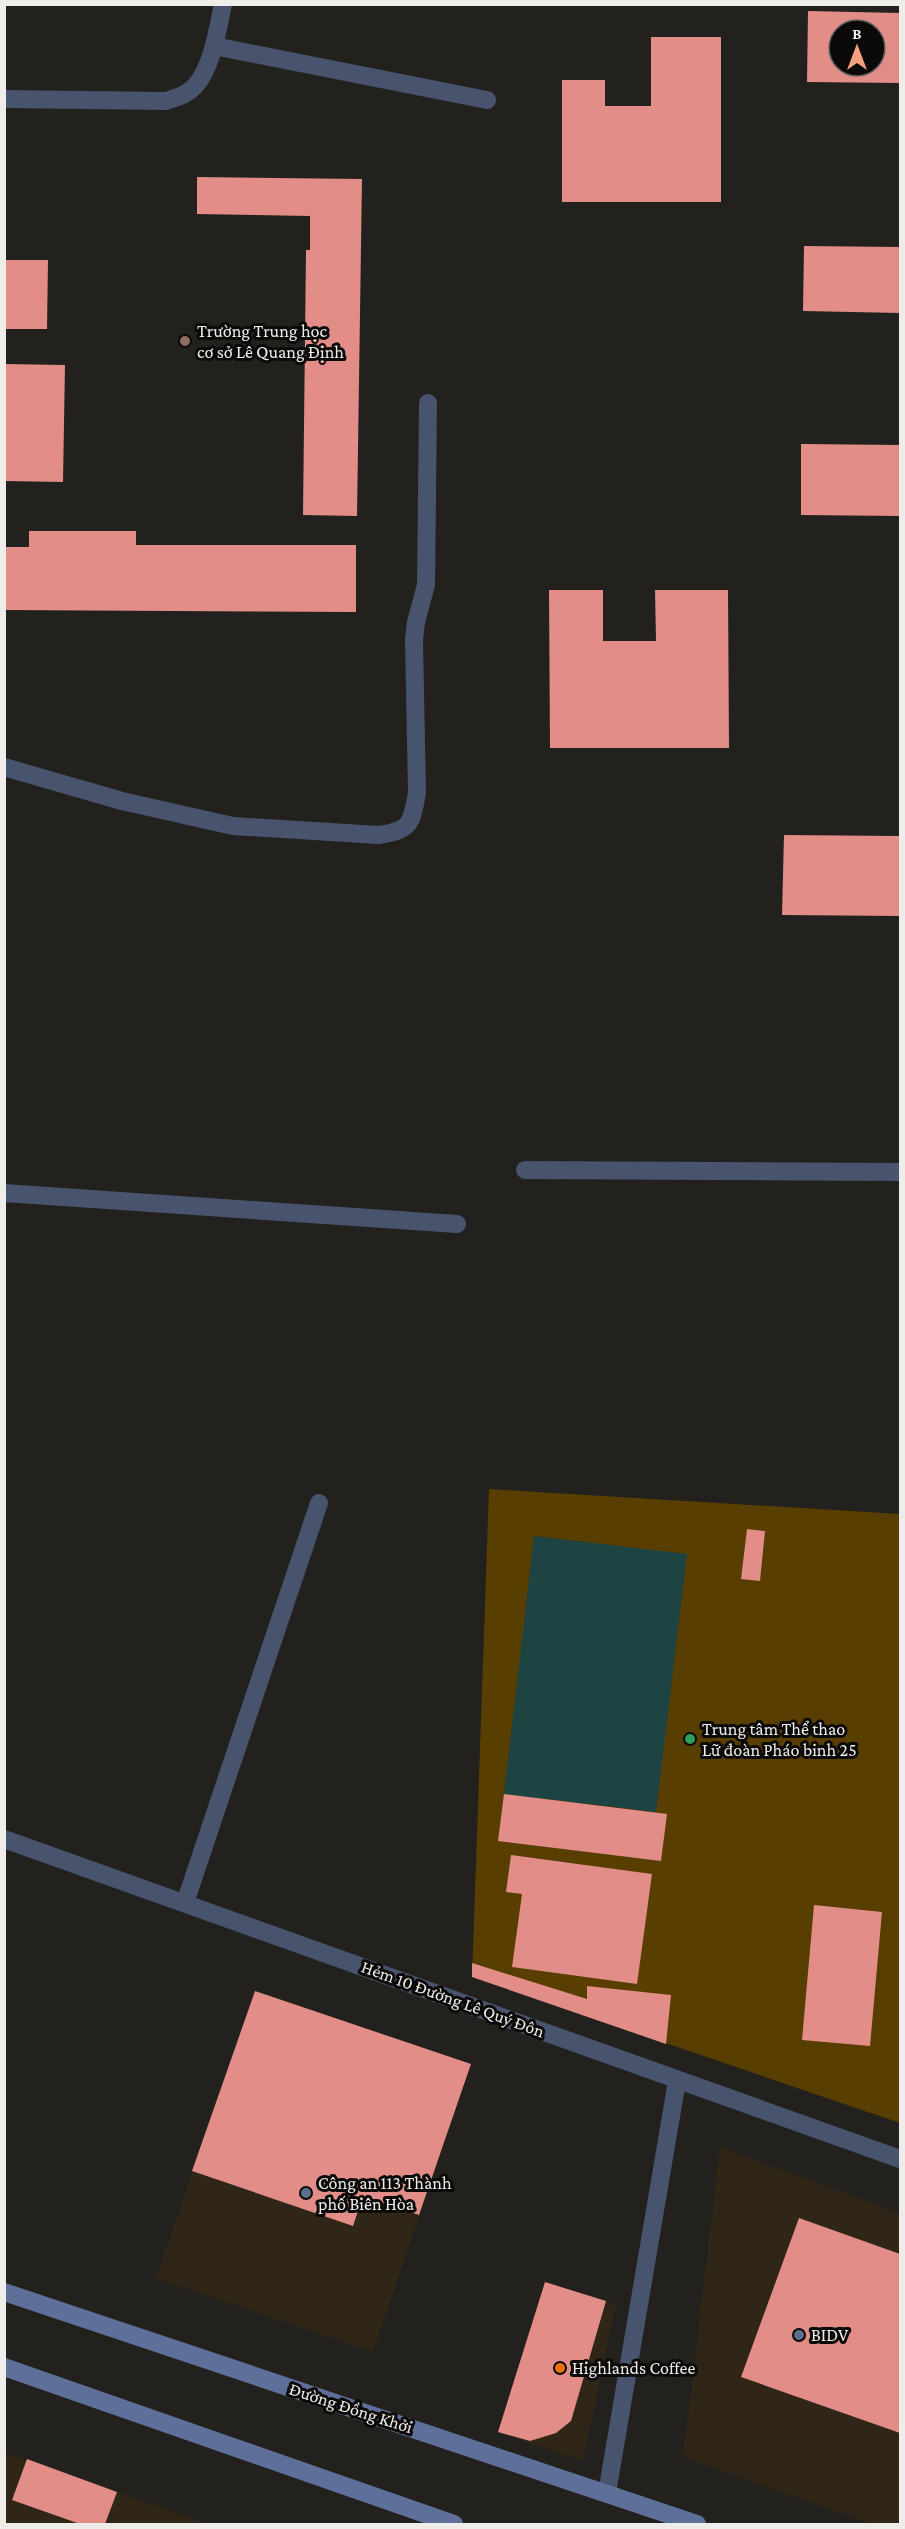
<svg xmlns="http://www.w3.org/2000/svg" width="905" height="2529" viewBox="0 0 905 2529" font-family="'Crimson Pro',serif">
<rect width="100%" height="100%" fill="#23211d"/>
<!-- commercial -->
<path fill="#302617" d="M255 1991 471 2064 373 2352 156 2278Z
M720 2147 900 2213V2524H872L683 2457Z
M545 2282 616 2304 583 2461 498 2432Z
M4 2452 117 2492 208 2524H5Z"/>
<!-- green -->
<path fill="#583e00" d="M489 1489 900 1514V2123L472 1977Z"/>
<!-- water -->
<path fill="#1e4343" d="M534 1536 687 1554 656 1812 504 1794Z"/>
<!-- building -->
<path fill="#e28d88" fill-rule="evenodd" d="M808 11 900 13V83L807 82ZM839 30H875V66H839Z
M651 37H721V202H562V80H605V106H651Z
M197 177 362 179 357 516 303 515 306 250H310V216L197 214Z
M804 246 900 247V313L803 311Z
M4 260H48L47 329H4Z
M4 364 65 365 63 482 4 481Z
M801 444 900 445V516L801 515Z
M29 531H136V545H356V612L4 610V547H29Z
M549 590H603V641H656L655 590H728L729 748H550Z
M784 835 900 836V916L782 915Z
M747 1529 765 1531 760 1581 741 1579Z
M504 1794 667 1814 661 1861 498 1841Z
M511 1855 652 1874 637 1984 512 1967 522 1894 506 1892Z
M814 1905 882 1912 870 2046 802 2040Z
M472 1963 587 1999V1986L671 1995 666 2044 472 1977Z
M255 1991 471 2064 419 2215 363 2196 353 2226 192 2171Z
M799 2218 900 2254V2433L741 2377Z
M545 2282 606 2301 571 2421 556 2433 530 2441 498 2432Z
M27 2459 117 2492 105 2524H80L12 2500Z"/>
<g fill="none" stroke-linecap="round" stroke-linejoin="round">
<!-- lane -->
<path stroke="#48536e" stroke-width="18" d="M525 1170 900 1172"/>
<!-- street -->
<path stroke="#48536e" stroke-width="18" d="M214 46 487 100
M4 99 166 101C177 97 187 95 195 86 212 68 218 28 223 4
M4 767 122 801 233 826 378 835C411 830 411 825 417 793L414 640 416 622 426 585 428 403
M4 1193 457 1224
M4 1839 900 2159
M185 1903 319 1503
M607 2493 677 2081"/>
<!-- secondary -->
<path stroke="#5e6f9a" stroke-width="18" d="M4 2292 697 2524
M4 2367 454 2524"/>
</g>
<!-- markers -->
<circle fill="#8d6e63" stroke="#0b0a09" stroke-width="2" cx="185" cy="341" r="6"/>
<circle fill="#2e9e5b" stroke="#0b0a09" stroke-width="2" cx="690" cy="1739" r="6"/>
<g fill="#5c6f8a" stroke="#0b0a09" stroke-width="2">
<circle cx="306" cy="2193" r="6"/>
<circle cx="799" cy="2335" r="6"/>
</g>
<circle fill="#e8710a" stroke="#0b0a09" stroke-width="2" cx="560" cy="2368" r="6"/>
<g text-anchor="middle" stroke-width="6" stroke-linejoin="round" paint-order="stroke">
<!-- poi labels -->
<g font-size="18" fill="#eeedea" stroke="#0b0a09" text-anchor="start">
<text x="197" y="337">Trường Trung học<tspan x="197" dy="21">cơ sở Lê Quang Định</tspan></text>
<text x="702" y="1735">Trung tâm Thể thao<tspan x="702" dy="21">Lữ đoàn Pháo binh 25</tspan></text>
<text x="318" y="2189">Công an 113 Thành<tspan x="318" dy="21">phố Biên Hòa</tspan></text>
<text x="811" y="2341">BIDV</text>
<text x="572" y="2374">Highlands Coffee</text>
</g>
<!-- street labels -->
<g font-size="18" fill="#eeedea" stroke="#0b0a09">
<text transform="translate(453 1999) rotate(20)" y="6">Hẻm 10 Đường Lê Quý Đôn</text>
<text transform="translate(351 2408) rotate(18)" y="6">Đường Đồng Khởi</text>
</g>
</g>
<!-- border -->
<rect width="905" height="2529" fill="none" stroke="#eeedea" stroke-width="12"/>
<!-- north arrow -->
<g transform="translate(857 48)"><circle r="28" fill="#0b0a09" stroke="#666563" stroke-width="1.5"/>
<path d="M0-4.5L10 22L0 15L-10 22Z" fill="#f2a07f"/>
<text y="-9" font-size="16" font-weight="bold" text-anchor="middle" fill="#eeedea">B</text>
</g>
</svg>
